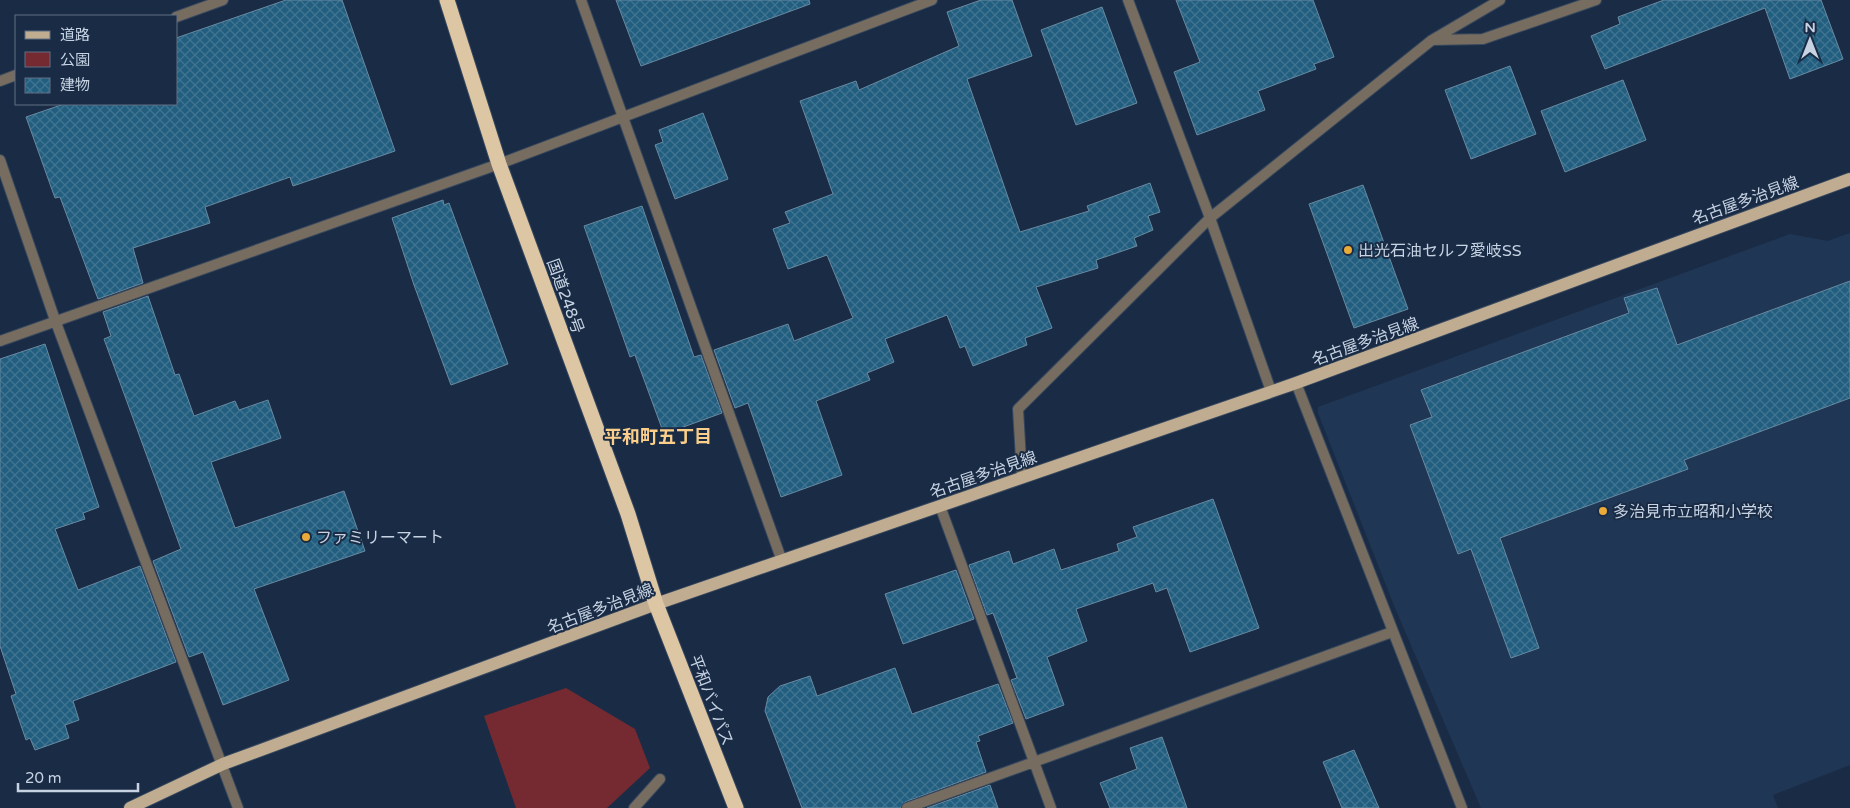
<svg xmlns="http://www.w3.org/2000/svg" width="1850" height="808" viewBox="0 0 1850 808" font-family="'Varela Round','Noto Sans JP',sans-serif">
<defs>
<pattern id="building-cross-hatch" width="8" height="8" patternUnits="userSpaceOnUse" patternTransform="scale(1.25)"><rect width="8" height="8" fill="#225e7f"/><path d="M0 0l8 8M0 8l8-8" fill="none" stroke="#417491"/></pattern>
</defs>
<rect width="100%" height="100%" fill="#1a2c45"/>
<!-- built -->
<path fill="#203655" d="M1850 233V765L1773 795 1778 808H1481L1395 608 1318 413V407L1790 234 1828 241Z"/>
<!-- green -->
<path fill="#752a32" d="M566 688 635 729 650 768 607 808H516L484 716Z"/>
<!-- building -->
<path fill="url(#building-cross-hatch)" stroke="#678aa1" d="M286 0H342L395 151 293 186 290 177 205 207 210 223 133 248 143 283 98 299 60 197 55 198 26 117 64 104H176V38Z
M616 0H809L810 4 641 66Z
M981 0H1012L1032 56 967 79 1020 232 1089 211 1087 206 1150 183 1160 212 1148 216 1153 230 1134 238 1137 246 1096 260 1098 268 1036 287 1052 328 1025 338 1027 345 973 366 965 346 960 348 947 315 885 339 894 362 867 373 870 380 816 401 842 475 781 497 748 403 735 408 714 350 788 324 794 341 853 318 827 255 788 269 773 229 790 223 785 212 833 194 800 101 856 81 859 90 959 46 947 12Z
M1176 0H1313L1334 57 1314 64 1316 69 1258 91 1265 110 1197 135 1174 72 1200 62Z
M1664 0H1821L1843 59 1790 79 1765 8 1605 69 1591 36 1620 24 1618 17Z
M1102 7 1137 103 1076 125 1041 30Z
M1510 66 1536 134 1471 159 1445 90Z
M1623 80 1646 140 1565 172 1541 111Z
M703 113 728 179 675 199 655 145 663 142 659 130Z
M1363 185 1408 309 1354 328 1309 204Z
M443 200 444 205 449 203 508 364 451 385 414 285 392 218Z
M642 206 694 357 701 355 722 413 664 434 635 355 630 357 584 226Z
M1850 281V398L1684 460 1688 469 1500 538 1539 648 1511 658 1471 549 1458 554 1410 425 1432 417 1421 390 1629 313 1624 298 1657 288 1677 345Z
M148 296 175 375 179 374 194 416 235 401 239 410 268 400 281 438 211 462 235 528 344 491 365 551 254 589 289 680 223 705 203 652 189 657 153 561 181 549 104 339 111 336 103 312Z
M45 344 99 507 83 513 85 519 55 529 78 590 140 566 176 662 73 701 79 720 65 725 69 738 35 750 30 738 26 740 11 696 16 694 0 646V359Z
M1213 499 1259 628 1190 652 1167 588 1156 592 1153 583 1076 609 1087 641 1047 657 1064 705 1026 719 1011 680 1017 678 1004 642 993 613 987 615 969 565 1009 551 1013 564 1054 549 1061 570 1119 551 1117 544 1137 537 1133 527Z
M956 570 974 619 903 644 885 594Z
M895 668 912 714 998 684 1013 723 978 736 980 741 976 742 986 772 905 802 900 808H802L765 711 768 697 780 686 810 676 817 696Z
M1162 737 1187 808H1110L1100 783 1137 769 1130 748Z
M1354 750 1379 808H1342L1323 762Z
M990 785 998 808H927Z"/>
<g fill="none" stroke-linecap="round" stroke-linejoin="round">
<defs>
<path id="street" d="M581 0 782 561
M1128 0 1210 218 1271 391
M176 17 223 0
M1433 40 1483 39 1596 0
M0 81 16 75
M0 160 55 320 238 808
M0 341 499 164 932 0
M1296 383 1462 808
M1022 477 1018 409 1210 218 1432 40 1500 0
M940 506 1051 808
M634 808 660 779
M907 808 1392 632"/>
<path id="primary" d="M130 808 223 764 656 604 1296 383 1850 179"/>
<path id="highway" d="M447 0 499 164 628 514 656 604 736 808"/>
</defs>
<!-- street casing -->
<use href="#street" stroke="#36475e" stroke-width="12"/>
<!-- primary casing -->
<use href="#primary" stroke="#36475e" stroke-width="14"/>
<!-- highway casing -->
<use href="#highway" stroke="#36475e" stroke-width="17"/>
<!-- street -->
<use href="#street" stroke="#766c5f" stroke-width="10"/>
<!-- primary -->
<use href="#primary" stroke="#c0ad91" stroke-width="12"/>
<!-- highway -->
<use href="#highway" stroke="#ddc6a4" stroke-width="15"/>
</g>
<!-- markers -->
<g fill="#eaaa39" stroke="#1a2c45" stroke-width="2">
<circle cx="1348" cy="250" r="5"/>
<circle cx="1603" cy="511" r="5"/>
<circle cx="306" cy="537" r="5"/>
</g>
<g text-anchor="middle" stroke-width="4" stroke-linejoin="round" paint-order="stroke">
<!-- street labels -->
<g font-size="16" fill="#c7d3e3" stroke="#1a2c45">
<text transform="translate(1745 200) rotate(-20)" y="6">名古屋多治見線</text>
<text transform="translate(566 296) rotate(70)" y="6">国道248号</text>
<text transform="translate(1365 341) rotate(-20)" y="6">名古屋多治見線</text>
<text transform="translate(983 474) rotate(-19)" y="6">名古屋多治見線</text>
<text transform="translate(600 608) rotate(-21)" y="6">名古屋多治見線</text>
<text transform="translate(712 700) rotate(69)" y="6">平和バイパス</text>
</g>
<!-- poi labels -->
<g font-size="16" fill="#c7d3e3" stroke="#1a2c45" text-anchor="start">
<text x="1358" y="256">出光石油セルフ愛岐SS</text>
<text x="1613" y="517">多治見市立昭和小学校</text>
<text x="316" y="543">ファミリーマート</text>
</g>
<!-- neighbourhood labels -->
<g font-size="18" font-weight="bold" fill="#fbce8a" stroke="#1a2c45">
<text x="658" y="443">平和町五丁目</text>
</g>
</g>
<!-- legend -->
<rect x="15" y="15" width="162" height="90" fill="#1a2c45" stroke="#5f6f84"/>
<rect x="25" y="31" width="25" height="8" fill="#c0ad91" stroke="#5f6f84"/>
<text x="60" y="40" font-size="15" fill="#c7d3e3">道路</text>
<rect x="25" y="52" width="25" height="15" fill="#752a32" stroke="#5f6f84"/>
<text x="60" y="65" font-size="15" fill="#c7d3e3">公園</text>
<rect x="25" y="78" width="25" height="15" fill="url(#building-cross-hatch)" stroke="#5f6f84"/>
<text x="60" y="90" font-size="15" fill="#c7d3e3">建物</text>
<!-- north arrow -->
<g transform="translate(1810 40)" stroke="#1a2c45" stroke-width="4" paint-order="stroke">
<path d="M0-4L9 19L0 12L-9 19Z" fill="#c7d3e3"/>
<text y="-8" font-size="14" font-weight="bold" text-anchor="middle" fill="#c7d3e3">N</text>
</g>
<!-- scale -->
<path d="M18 783v8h120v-8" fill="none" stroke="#c7d3e3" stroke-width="2.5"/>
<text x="25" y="783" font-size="15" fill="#c7d3e3" stroke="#1a2c45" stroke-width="4" paint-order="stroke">20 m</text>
</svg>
